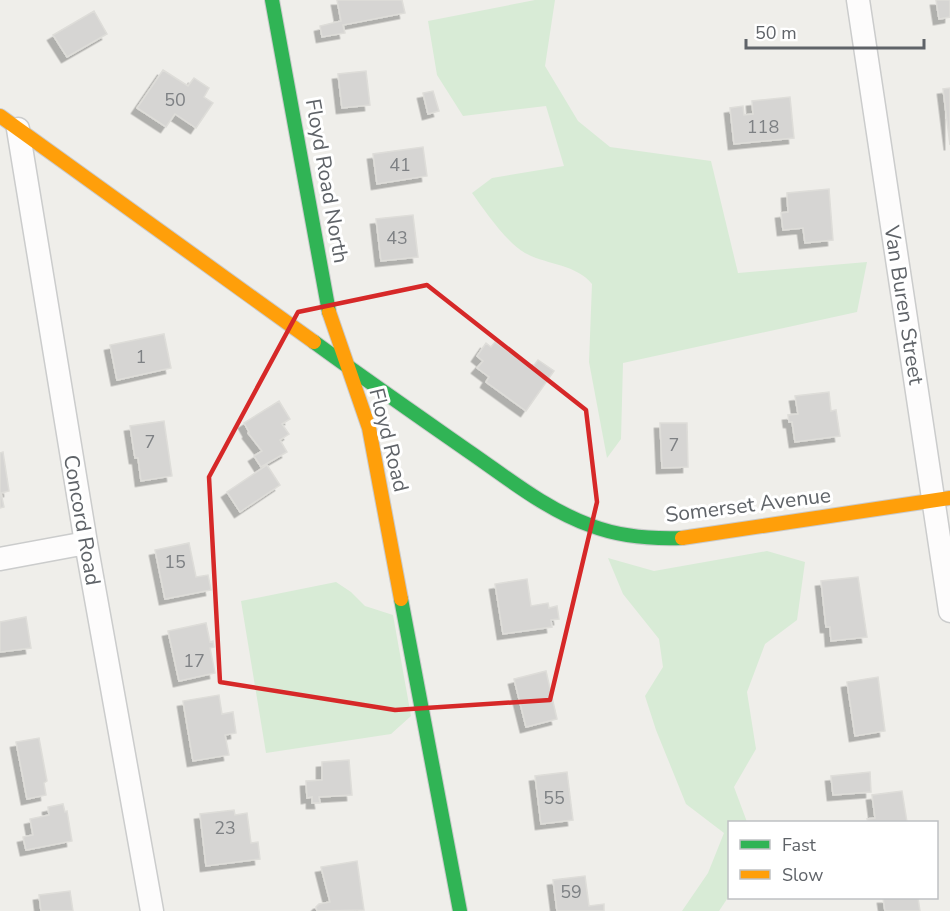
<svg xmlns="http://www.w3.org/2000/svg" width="950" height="911" viewBox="0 0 950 911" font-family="'Nunito Sans',sans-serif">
<defs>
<filter id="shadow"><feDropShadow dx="-5.5" dy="5.5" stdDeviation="0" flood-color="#0004"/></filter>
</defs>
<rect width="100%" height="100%" fill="#efeeea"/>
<!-- green -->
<path fill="#d8ebd6" d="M535 0H555L545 66 578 121 610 147 711 161 738 273 867 262 857 312 623 363 621 439 607 458 589 362 592 284C576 264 547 265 525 253 506 242 485 211 472 193L492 178 564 166 546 106 463 116 437 75 428 21Z
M767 551 805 562 797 620 765 644 747 692 756 749 734 787 747 822H730L729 896 719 911H682L708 873 724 833 686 804 656 730 645 696 663 667 659 639 623 594 608 558 654 571Z
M336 582 351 592 365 606 393 615 411 716 391 734 266 753 241 601Z"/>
<!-- building -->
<path fill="#d6d5d3" stroke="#deddd9" stroke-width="1.5" filter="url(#shadow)" d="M337 0H402L405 13 343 25 345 33 322 37 320 26 341 21Z
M936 0H950V17L939 19Z
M94 11 107 34 67 57 53 35Z
M163 70 188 86 194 78 209 88 204 97 213 103 196 128 175 114 166 127 137 108Z
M366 71 370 105 342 108 338 74Z
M950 88V145L943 89Z
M433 91 439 111 428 114 423 93Z
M790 97 794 138 734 144 730 108 743 106 744 115 753 114 752 101Z
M423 147 427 176 377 184 373 154Z
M829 189 833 240 805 243 803 228 783 230 781 213 788 212 787 193Z
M413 215 418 257 381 261 376 219Z
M164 334 171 368 117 380 110 345Z
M495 342 532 368 538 360 554 371 526 411 486 382 489 377 477 368 483 361 477 356 486 343 491 347Z
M829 392 831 411 836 410 840 436 795 442 792 422H789L788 415 798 414 795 396Z
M279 401 290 419 282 424 289 434 280 440 287 452 261 467 254 456 262 451 248 433 249 432 244 423Z
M164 421 172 476 141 481 138 458H135L130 426Z
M660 423H687L688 467 662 468Z
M3 452 9 491 1 493 4 507 0 508V453Z
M267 465 280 485 240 512 227 492Z
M189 543 196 577 208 575 211 590 165 599 155 550Z
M858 577 867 637 831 641 830 627H826L821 581Z
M527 579 531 606 548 603 549 608 557 606 559 619 551 620 552 627 503 634 495 584Z
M26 617 31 648 0 652V622Z
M206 623 210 642 213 641 214 647 210 648 215 673 179 681 168 631Z
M546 671 557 719 526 727 514 679Z
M878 677 885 731 855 736 847 682Z
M219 695 222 714 233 712 236 733 225 735 229 755 193 761 183 701Z
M39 738 47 781 44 783 46 795 27 799 16 742Z
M349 760 352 795 319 797 320 803H312V797L307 798 306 781 322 780V762Z
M567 772 573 820 541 824 535 776Z
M870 772 871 792 833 795 831 776Z
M902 791 907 822H868L867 819 875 818 872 795Z
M63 804 65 812 67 811 72 841 26 850 23 837 33 835 30 819 49 815 48 807Z
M234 810 235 815 247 813 251 843 258 842 260 859 206 866 200 814Z
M357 861 364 910 317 911 316 907 319 904 330 902 321 867Z
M585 876 589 906 604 904V911H557L553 880Z
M70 891 73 911H41L39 895Z
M883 898H918L920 911H885Z"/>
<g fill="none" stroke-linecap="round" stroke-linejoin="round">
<defs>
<path id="street" d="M858 0 950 611
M18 129 86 543 152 911
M0 559 86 543"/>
<path id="fast" d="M272 0 329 312
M314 342C366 380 418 416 471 453 510 480 547 510 592 526 621 537 652 539 682 538
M401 599 460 911"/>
<path id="slow" d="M0 116 314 342
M329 312 369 428 401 599
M682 538 950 498"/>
</defs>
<!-- street casing -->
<use href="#street" stroke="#cbcccc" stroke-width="25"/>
<!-- fast casing -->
<use href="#fast" stroke="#cacacb" stroke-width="16"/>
<!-- slow casing -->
<use href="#slow" stroke="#cacacb" stroke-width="16"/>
<!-- street -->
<use href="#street" stroke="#fdfcfc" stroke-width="22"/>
<!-- fast -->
<use href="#fast" stroke="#30b455" stroke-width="14"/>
<!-- slow -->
<use href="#slow" stroke="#ff9f0a" stroke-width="14"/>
</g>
<!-- marked area -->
<path fill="none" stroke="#d62828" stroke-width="4.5" stroke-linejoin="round" d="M427 285 586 410 597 502 550 700 395 710 220 682 209 477 298 312Z"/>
<g text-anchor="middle" stroke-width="6" stroke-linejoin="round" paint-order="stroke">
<!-- number labels -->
<g font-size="18" fill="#7e8184">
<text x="175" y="106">50</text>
<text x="763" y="133">118</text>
<text x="400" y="171">41</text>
<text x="397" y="244">43</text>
<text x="141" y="363">1</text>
<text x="150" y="448">7</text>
<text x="674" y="451">7</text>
<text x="175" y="568">15</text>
<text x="194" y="667">17</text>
<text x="554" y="804">55</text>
<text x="225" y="834">23</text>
<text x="571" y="898">59</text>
</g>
<!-- street labels -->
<g font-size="21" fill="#5f6368" stroke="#fff">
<text transform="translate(327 181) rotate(80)" y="7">Floyd Road North</text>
<text transform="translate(904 305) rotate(81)" y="7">Van Buren Street</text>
<text transform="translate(389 440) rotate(76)" y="7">Floyd Road</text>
<text transform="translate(748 505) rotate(-7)" y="7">Somerset Avenue</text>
<text transform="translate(82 520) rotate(80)" y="7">Concord Road</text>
</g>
</g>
<!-- legend -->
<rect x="728" y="821" width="210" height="78" fill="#ffffff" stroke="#bfc1c3" stroke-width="1.5"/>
<rect x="740" y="840" width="30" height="9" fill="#30b455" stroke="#bfc1c3" stroke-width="1.5"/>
<text x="782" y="851" font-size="18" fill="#5f6368">Fast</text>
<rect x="740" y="870" width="30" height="9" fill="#ff9f0a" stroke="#bfc1c3" stroke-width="1.5"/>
<text x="782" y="881" font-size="18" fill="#5f6368">Slow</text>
<!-- scale -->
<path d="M746 39v9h178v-9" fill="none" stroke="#5f6368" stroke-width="3"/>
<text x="755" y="39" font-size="18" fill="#5f6368" stroke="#ffffff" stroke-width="4.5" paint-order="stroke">50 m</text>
</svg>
